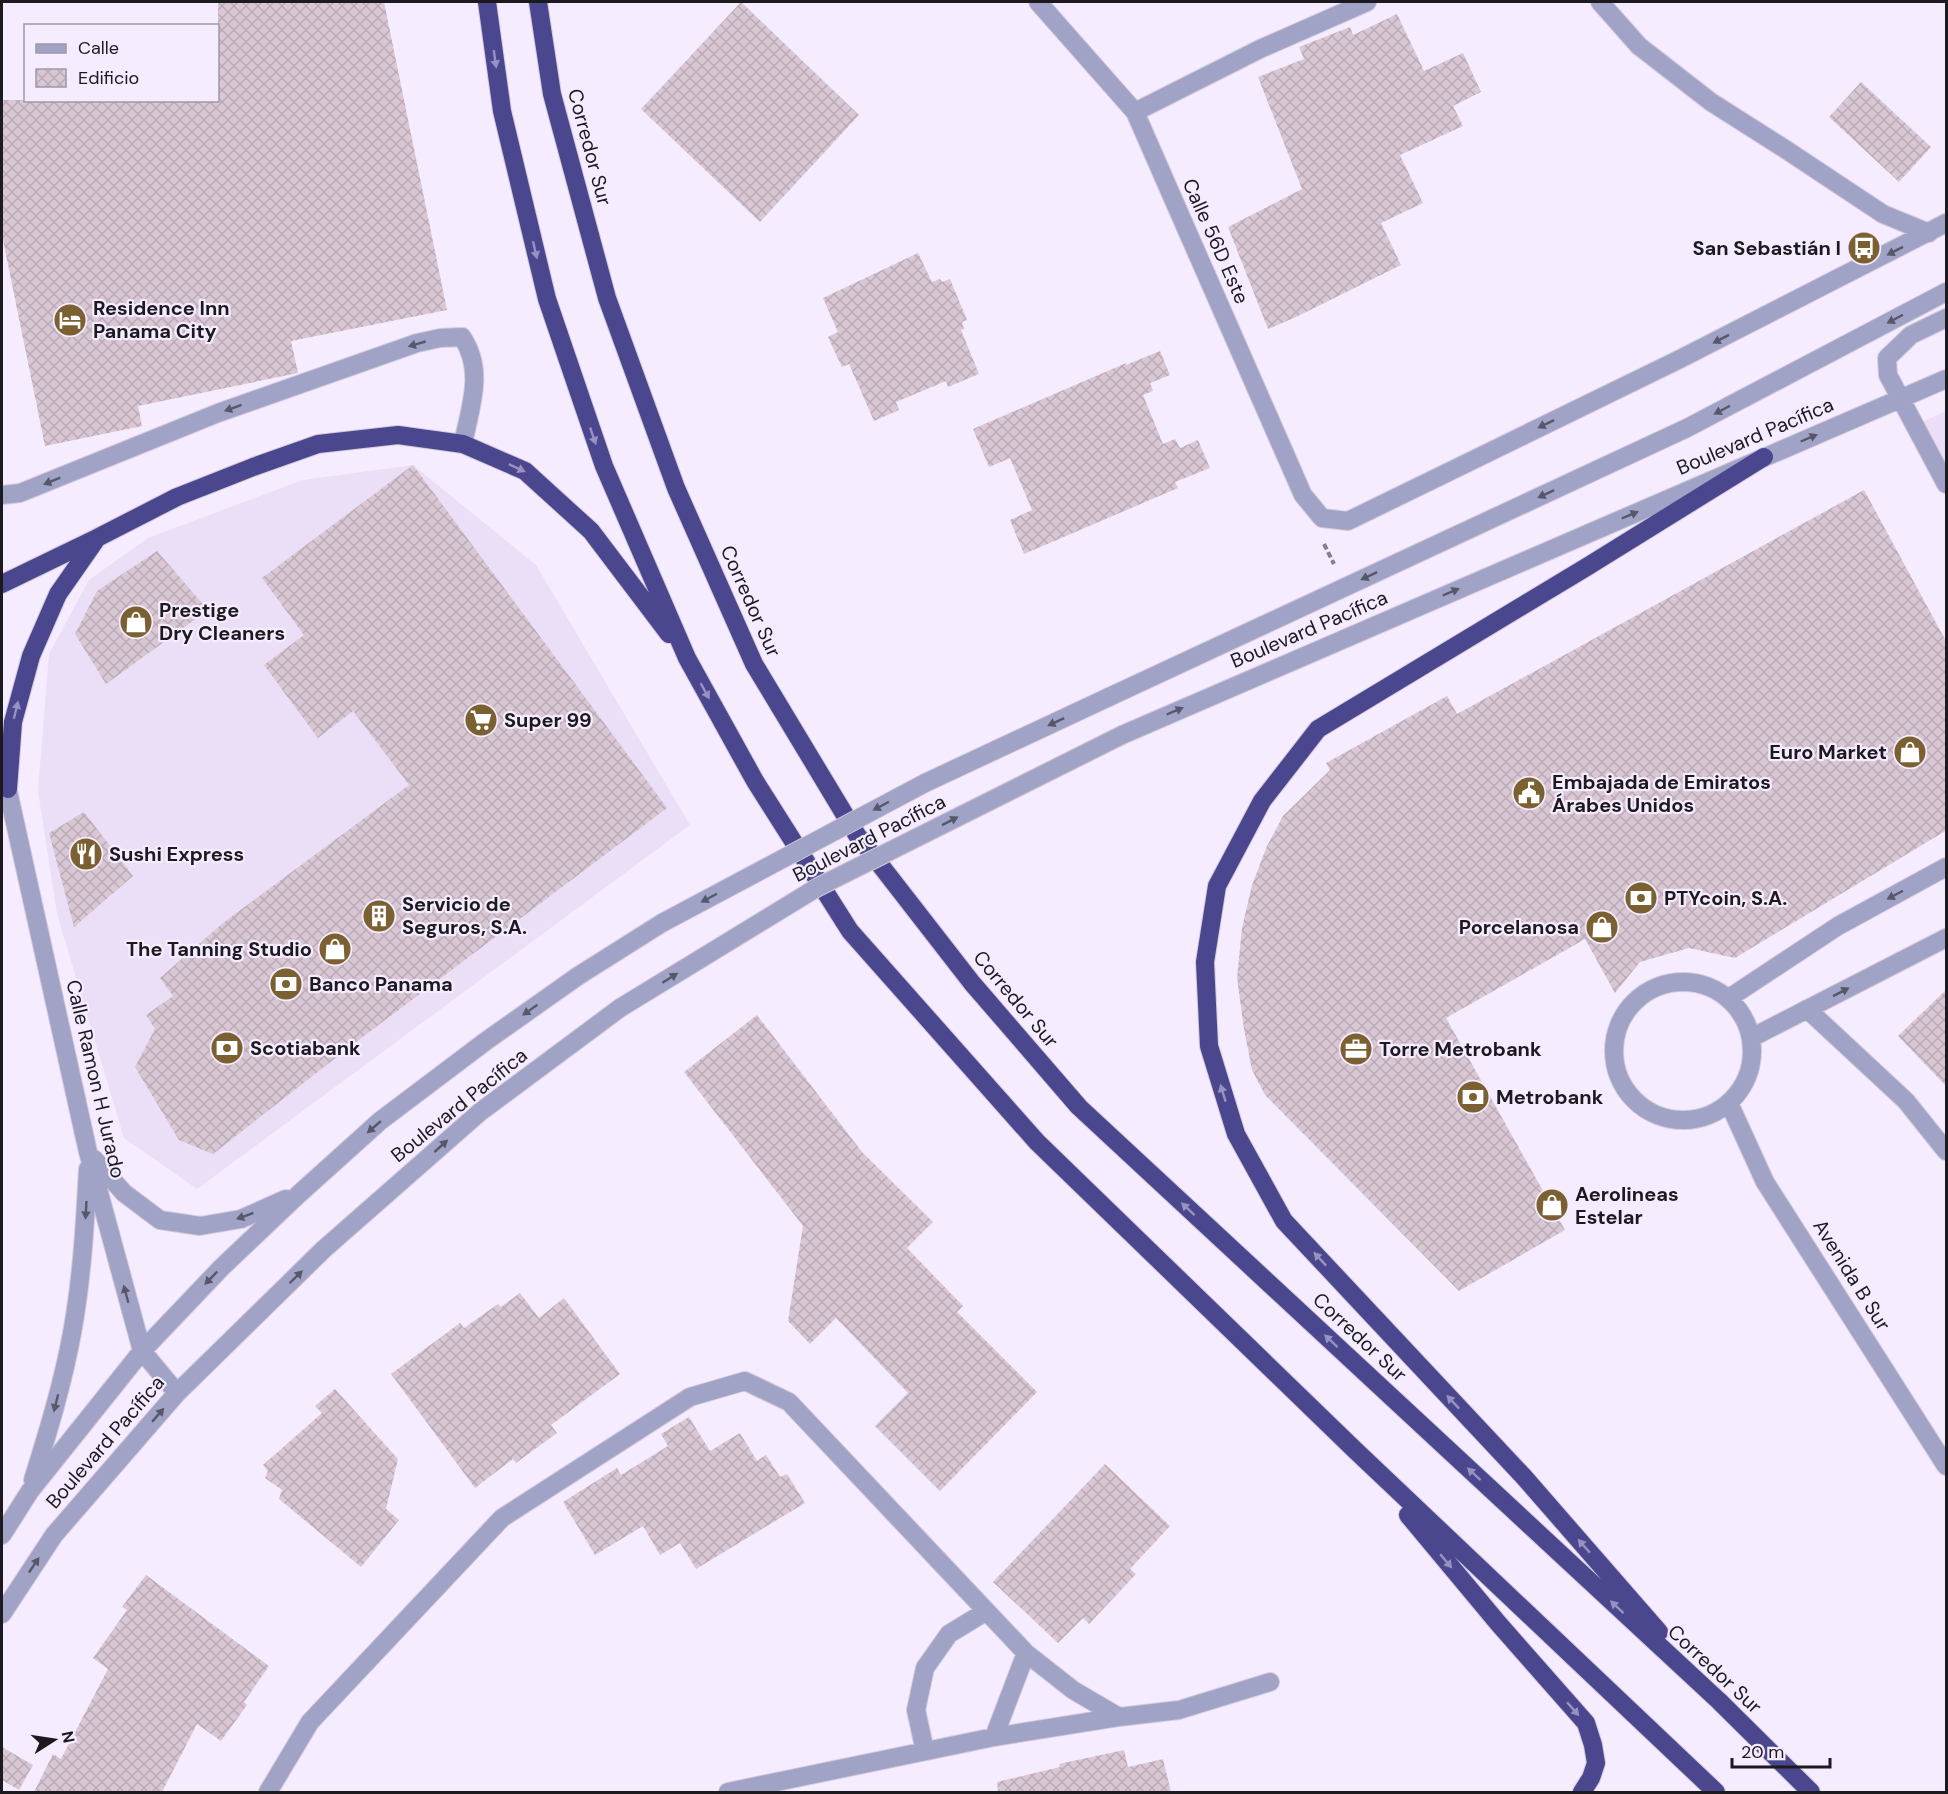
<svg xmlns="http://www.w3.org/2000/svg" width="1948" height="1794" viewBox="0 0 1948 1794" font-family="'DM Sans',sans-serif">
<defs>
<pattern id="building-cross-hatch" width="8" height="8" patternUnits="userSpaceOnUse" patternTransform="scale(1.5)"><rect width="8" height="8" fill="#d9c7d4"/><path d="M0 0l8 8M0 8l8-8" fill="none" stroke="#baaab6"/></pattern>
</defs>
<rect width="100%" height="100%" fill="#f6ecff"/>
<!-- built -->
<path fill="#ebdef7" d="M1946 411V497L1909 428Z
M413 465 536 565 690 825 197 1189 124 1138 57 914 38 791 49 654 89 580 148 538 303 480Z"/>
<!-- building -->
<path fill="url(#building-cross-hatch)" d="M218 2H384L447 310 291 341 298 373 138 406 142 426 45 446 2 235V100H218Z
M741 2 859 115 760 222 641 109Z
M1397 14 1424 71 1463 53 1481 92 1453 106 1463 126 1400 155 1423 203 1381 223 1401 265 1296 317 1268 329 1228 227 1302 189 1258 77 1304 59 1299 47 1350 27 1353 35Z
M1861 82 1931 147 1899 182 1829 117Z
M918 253 932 282 940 279 942 282 950 279 967 320 962 322 964 329 961 330 979 374 948 387 946 381 896 402 899 410 874 421 849 364 842 367 828 337 838 332 823 298Z
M1160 351 1170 375 1150 383 1153 391 1143 395 1163 444 1175 439 1180 448 1198 440 1210 468 1175 482 1178 488 1024 554 1010 520 1032 510 1010 458 989 467 973 429 1126 363V365Z
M413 465 667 808 352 1045 213 1154 179 1140 135 1067 155 1029 146 1015 173 996 160 978 223 923 409 785 353 711 318 738 264 665 304 635 262 578Z
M1864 490 1947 643V830L1735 958 1689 948 1640 962 1615 993 1585 939 1446 1018 1565 1230 1459 1291 1265 1095 1252 1070 1244 1029 1237 978 1242 928 1252 885 1267 846 1283 816 1330 770 1326 763 1447 696 1457 714Z
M157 551 208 610 106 684 75 634 97 591Z
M84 812 133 876 74 927 49 833Z
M1947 989V1087L1898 1036Z
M757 1015 862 1152 933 1222 907 1248 963 1306 957 1312 1037 1392 940 1491 875 1426 908 1393 836 1318 810 1344 788 1321 803 1226 684 1072Z
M520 1293 539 1318 564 1298 620 1374 551 1425 557 1433 516 1463 513 1459 475 1488 391 1374 460 1323 464 1328 498 1304 501 1307Z
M335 1389 398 1459 386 1509 399 1520 361 1567 279 1499 282 1490 265 1478 268 1471 263 1465 322 1413 315 1406Z
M689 1417 710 1451 740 1433 757 1461 766 1455 780 1477 787 1474 805 1503 696 1569 680 1543 660 1555 643 1526 595 1555 563 1502 617 1468 621 1475 668 1446 661 1434Z
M1105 1464 1170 1526 1130 1569 1136 1574 1089 1624 1083 1618 1058 1643 993 1582Z
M146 1575 269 1666 244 1702 247 1705 221 1741 197 1724 162 1792H34L53 1754 61 1759 108 1669 93 1658 127 1610 122 1607Z
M2 1747 33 1765 19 1790 2 1780Z
M1124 1750 1128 1767 1163 1759 1171 1792H998L997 1782 1060 1767 1059 1764Z"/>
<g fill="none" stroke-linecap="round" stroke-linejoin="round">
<defs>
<path id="minor" d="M1038 2 1135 112 1303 495 1322 518 1348 521 1680 359 1946 223
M1600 2 1639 46 1711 102 1785 149 1883 214 1929 233
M1135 112 1260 49 1367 2
M1946 318 1911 335 1887 358 1888 375 1946 484
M2 495 20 493 218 413 417 343 440 338 462 337C485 371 470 407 463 444
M1109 697 1687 428 1946 292
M1122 735 1946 379
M4 773 88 1152 142 1351 177 1393
M1614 1051a69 69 0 1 1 138 0a69 69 0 1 1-138 0Z
M1729 998 1838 926 1946 867
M1807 1009 1906 1101 1946 1151
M1751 1038 1946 938
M1729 1103 1765 1182 1946 1466
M94 1159 124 1193 160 1220 200 1226 241 1219 286 1199
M33 1480C48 1432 63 1383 72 1333 82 1279 85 1224 88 1169
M2 1535 30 1491 142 1351 221 1268 299 1194 380 1121 486 1041 578 976
M2 1614 54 1535 177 1393 324 1249 480 1112 620 1008
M994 1737 1026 1653
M925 1751 916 1710 925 1668 949 1634 985 1612
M268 1792 310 1722 502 1518 690 1397 745 1381 789 1402 1026 1653 1073 1690 1119 1717
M728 1792 994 1737 1119 1717 1179 1710 1270 1682"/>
<path id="highway" d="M487 2 502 111 547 299 604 466 687 658 755 781 850 931 1037 1142 1356 1451 1716 1792
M538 2 552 94 607 298 676 488 754 664 857 835 972 983 1079 1107 1719 1701 1811 1792
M2 584 97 538 177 497 253 467 318 444 398 435 463 444 525 471 591 531 669 634
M8 789 13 722 31 656 58 594 95 541
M1408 1515 1498 1623 1586 1723 1593 1745 1596 1763 1591 1778 1582 1792
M1659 1632 1524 1477 1284 1221 1236 1134 1209 1046 1205 962 1217 886 1262 801 1318 729 1585 568 1764 457"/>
</defs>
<!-- minor casing -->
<use href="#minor" stroke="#d3cadb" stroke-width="20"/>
<!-- highway casing -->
<use href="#highway" stroke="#d3cadb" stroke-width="20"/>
<!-- path -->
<path stroke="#857f8b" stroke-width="4" stroke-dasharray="6 3" stroke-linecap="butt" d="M1324 544 1334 564"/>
<!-- minor -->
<use href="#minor" stroke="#a0a2c6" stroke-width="18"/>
<!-- highway -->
<use href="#highway" stroke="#4b478f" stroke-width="18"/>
<defs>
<path id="minor-bridge" d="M578 976 662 923 925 783 1109 697
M620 1008 818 887 1122 735"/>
</defs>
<!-- minor-bridge casing -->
<use href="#minor-bridge" stroke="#d3cadb" stroke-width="20" stroke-linecap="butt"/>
<!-- minor-bridge -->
<use href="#minor-bridge" stroke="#a0a2c6" stroke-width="18"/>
</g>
<!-- one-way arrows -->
<defs><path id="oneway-solid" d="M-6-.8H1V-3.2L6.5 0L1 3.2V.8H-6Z" transform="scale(1.5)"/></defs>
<g fill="#9891c1">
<use href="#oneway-solid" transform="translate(495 59) rotate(82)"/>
<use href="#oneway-solid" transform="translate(535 250) rotate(77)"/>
<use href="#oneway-solid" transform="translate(593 436) rotate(71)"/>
<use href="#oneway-solid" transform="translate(517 468) rotate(25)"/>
<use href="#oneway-solid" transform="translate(705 691) rotate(61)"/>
<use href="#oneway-solid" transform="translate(16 710) rotate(-76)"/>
<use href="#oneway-solid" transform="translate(1223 1093) rotate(-107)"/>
<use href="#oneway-solid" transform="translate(1188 1209) rotate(-137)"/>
<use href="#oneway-solid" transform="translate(1320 1259) rotate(-133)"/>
<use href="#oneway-solid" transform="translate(1331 1341) rotate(-137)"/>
<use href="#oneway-solid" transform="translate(1453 1402) rotate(-133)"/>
<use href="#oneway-solid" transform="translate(1474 1474) rotate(-137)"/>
<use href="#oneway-solid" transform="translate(1584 1546) rotate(-131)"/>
<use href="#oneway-solid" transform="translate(1446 1561) rotate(50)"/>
<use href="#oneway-solid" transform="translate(1617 1607) rotate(-137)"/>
<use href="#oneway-solid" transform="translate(1573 1709) rotate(49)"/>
</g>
<g fill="#57576a">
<use href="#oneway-solid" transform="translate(1895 251) rotate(153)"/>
<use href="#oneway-solid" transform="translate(1895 319) rotate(152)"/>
<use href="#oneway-solid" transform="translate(1721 339) rotate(153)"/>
<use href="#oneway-solid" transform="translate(417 344) rotate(164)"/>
<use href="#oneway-solid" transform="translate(233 408) rotate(160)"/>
<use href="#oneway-solid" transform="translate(1722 410) rotate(152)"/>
<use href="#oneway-solid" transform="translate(1546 424) rotate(154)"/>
<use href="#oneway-solid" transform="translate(1809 438) rotate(-23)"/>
<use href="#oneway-solid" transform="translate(52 481) rotate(158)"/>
<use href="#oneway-solid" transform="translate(1546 494) rotate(155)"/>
<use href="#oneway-solid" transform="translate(1630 515) rotate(-23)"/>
<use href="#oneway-solid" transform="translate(1369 576) rotate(155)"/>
<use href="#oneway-solid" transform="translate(1451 592) rotate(-23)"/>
<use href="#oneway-solid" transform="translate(1175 711) rotate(-23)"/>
<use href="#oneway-solid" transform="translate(1056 722) rotate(155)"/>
<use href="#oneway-solid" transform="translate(881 806) rotate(152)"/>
<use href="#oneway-solid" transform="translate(950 821) rotate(-27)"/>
<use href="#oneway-solid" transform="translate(1895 895) rotate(152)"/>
<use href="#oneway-solid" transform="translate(709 898) rotate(152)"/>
<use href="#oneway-solid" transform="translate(670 978) rotate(-32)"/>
<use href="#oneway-solid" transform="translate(1841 992) rotate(-27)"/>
<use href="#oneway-solid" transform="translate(530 1010) rotate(145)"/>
<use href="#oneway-solid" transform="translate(374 1127) rotate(139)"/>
<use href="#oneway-solid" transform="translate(441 1146) rotate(-42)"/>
<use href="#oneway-solid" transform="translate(86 1210) rotate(93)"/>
<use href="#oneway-solid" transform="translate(245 1216) rotate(160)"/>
<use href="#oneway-solid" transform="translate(296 1277) rotate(-44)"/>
<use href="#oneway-solid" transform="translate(211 1278) rotate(134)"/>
<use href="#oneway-solid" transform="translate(126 1294) rotate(-105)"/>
<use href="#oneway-solid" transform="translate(56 1403) rotate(104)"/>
<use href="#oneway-solid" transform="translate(158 1415) rotate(-49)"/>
<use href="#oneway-solid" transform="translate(34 1565) rotate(-56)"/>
</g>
<!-- icons -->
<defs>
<symbol id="bus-disc" viewBox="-11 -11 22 22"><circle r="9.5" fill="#7b6032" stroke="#f6ecff"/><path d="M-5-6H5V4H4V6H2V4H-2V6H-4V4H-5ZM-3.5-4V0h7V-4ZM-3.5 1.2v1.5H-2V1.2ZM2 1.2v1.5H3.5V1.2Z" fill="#fff"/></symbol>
<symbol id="hotel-disc" viewBox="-11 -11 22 22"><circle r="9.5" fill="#7b6032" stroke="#f6ecff"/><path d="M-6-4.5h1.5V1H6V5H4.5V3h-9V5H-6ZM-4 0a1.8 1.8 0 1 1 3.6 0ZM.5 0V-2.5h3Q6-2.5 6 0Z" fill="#fff"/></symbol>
<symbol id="shop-disc" viewBox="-11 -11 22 22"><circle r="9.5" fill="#7b6032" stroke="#f6ecff"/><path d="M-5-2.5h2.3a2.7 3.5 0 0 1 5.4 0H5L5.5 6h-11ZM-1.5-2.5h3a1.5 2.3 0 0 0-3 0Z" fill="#fff"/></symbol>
<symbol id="supermarket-disc" viewBox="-11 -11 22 22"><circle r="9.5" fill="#7b6032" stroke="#f6ecff"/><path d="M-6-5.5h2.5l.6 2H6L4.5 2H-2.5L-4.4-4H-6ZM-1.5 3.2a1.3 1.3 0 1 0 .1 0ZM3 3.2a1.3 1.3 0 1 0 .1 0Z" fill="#fff"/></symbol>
<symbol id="civic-disc" viewBox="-11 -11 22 22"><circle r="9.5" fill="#7b6032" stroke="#f6ecff"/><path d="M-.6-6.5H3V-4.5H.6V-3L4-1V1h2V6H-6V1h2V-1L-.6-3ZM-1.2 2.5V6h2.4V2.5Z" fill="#fff"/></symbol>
<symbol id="restaurant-disc" viewBox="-11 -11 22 22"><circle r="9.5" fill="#7b6032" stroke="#f6ecff"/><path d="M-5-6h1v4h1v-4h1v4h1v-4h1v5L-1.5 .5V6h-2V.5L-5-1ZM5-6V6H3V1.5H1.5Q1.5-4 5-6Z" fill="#fff"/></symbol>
<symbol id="bank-disc" viewBox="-11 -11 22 22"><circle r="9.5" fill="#7b6032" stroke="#f6ecff"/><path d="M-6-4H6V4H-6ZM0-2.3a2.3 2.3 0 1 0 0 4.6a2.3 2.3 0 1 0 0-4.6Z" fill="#fff"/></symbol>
<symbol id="building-disc" viewBox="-11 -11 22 22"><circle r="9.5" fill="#7b6032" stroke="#f6ecff"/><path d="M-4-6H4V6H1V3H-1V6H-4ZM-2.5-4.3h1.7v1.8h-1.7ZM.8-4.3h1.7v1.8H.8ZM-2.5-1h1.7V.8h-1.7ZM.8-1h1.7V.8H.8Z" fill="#fff"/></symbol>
<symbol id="office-disc" viewBox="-11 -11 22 22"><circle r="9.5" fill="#7b6032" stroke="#f6ecff"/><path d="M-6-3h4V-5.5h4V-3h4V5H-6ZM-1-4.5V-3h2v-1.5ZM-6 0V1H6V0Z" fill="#fff"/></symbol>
</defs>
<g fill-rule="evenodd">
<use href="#bus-disc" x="1845" y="229" width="38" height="38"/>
<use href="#hotel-disc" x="51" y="301" width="38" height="38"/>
<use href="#shop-disc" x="117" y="603" width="38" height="38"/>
<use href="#supermarket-disc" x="462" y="701" width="38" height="38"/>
<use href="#shop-disc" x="1891" y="733" width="38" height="38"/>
<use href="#civic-disc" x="1510" y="774" width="38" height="38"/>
<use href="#restaurant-disc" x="67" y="835" width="38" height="38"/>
<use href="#bank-disc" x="1622" y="879" width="38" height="38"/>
<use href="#building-disc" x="360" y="897" width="38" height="38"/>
<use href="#shop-disc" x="1583" y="908" width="38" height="38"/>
<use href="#shop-disc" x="316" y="930" width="38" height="38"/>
<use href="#bank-disc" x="267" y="965" width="38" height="38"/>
<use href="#bank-disc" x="208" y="1029" width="38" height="38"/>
<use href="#office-disc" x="1337" y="1030" width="38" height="38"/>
<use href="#bank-disc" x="1454" y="1078" width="38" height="38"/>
<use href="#shop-disc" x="1533" y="1186" width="38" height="38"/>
</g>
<g text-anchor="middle" stroke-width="4.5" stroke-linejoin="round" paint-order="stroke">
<!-- street labels -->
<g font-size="20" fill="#1c191f" stroke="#f6ecff">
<text transform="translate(590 147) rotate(75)" y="7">Corredor Sur</text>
<text transform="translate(1216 241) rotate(66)" y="7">Calle 56D Este</text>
<text transform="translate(1755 436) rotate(-23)" y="7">Boulevard Pacífica</text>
<text transform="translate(751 601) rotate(66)" y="7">Corredor Sur</text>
<text transform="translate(1309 629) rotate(-23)" y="7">Boulevard Pacífica</text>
<text transform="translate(869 838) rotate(-27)" y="7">Boulevard Pacífica</text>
<text transform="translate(1016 999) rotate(50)" y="7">Corredor Sur</text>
<text transform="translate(96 1079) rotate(77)" y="7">Calle Ramon H Jurado</text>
<text transform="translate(459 1105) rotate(-39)" y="7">Boulevard Pacífica</text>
<text transform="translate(1852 1275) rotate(58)" y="7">Avenida B Sur</text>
<text transform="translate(1360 1337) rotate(43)" y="7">Corredor Sur</text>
<text transform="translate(105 1442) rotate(-49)" y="7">Boulevard Pacífica</text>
<text transform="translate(1715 1669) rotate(43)" y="7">Corredor Sur</text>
</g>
<!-- poi labels -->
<g font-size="20" font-weight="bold" fill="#1c191f" stroke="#f6ecff" text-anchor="start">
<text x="1841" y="255" text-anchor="end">San Sebastián I</text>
<text x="93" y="315">Residence Inn<tspan x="93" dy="23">Panama City</tspan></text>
<text x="159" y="617">Prestige<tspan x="159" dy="23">Dry Cleaners</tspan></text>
<text x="504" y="727">Super 99</text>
<text x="1887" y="759" text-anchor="end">Euro Market</text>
<text x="1552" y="789">Embajada de Emiratos<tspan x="1552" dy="23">Árabes Unidos</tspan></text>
<text x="109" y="861">Sushi Express</text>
<text x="1664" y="905">PTYcoin, S.A.</text>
<text x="402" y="911">Servicio de<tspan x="402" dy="23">Seguros, S.A.</tspan></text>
<text x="1579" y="934" text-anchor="end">Porcelanosa</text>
<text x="312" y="956" text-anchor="end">The Tanning Studio</text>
<text x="309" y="991">Banco Panama</text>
<text x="250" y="1055">Scotiabank</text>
<text x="1379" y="1056">Torre Metrobank</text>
<text x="1496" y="1104">Metrobank</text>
<text x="1575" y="1201">Aerolineas<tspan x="1575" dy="23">Estelar</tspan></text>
</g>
</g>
<!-- border -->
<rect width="1948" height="1794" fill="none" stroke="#1c191f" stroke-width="6"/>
<!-- legend -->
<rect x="24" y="24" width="195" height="78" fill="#f6ecff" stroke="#9f98a5" stroke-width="1.5"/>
<rect x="36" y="44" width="30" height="9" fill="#a0a2c6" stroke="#9f98a5" stroke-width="1.5"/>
<text x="78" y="54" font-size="18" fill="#1c191f">Calle</text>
<rect x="36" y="69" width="30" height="18" fill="url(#building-cross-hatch)" stroke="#9f98a5" stroke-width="1.5"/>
<text x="78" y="84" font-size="18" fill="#1c191f">Edificio</text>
<!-- north arrow -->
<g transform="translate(54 1740) rotate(78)" stroke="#f6ecff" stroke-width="4.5" paint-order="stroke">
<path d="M0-4.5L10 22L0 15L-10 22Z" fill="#1c191f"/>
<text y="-9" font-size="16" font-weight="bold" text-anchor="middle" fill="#1c191f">N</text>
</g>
<!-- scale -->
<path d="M1732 1758v9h98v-9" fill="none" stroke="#1c191f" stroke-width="3"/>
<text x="1741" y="1758" font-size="18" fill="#1c191f" stroke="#f6ecff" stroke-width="4.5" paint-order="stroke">20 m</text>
</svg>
